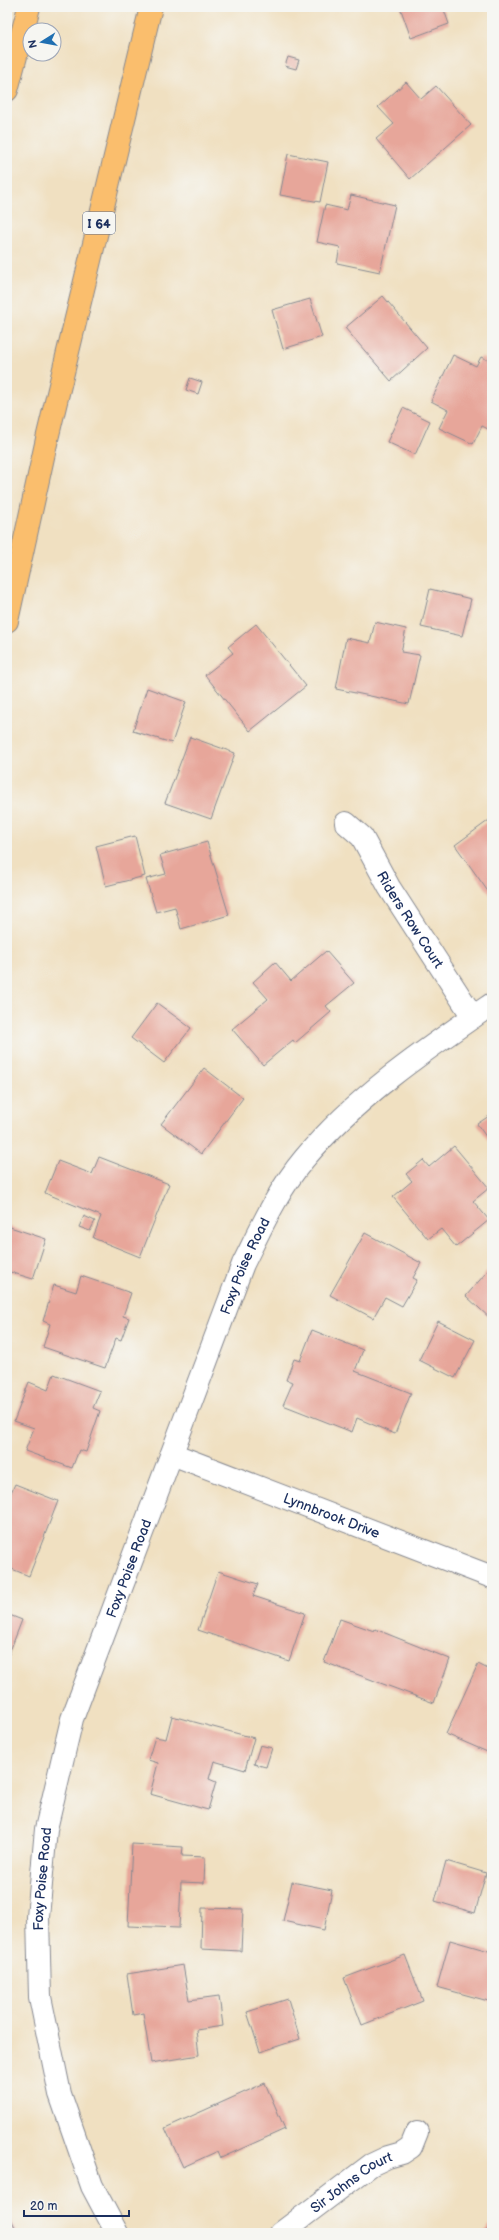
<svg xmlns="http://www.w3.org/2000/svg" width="499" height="2240" viewBox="0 0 499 2240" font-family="'Balsamiq Sans',sans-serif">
<rect width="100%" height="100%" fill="#f6f6f2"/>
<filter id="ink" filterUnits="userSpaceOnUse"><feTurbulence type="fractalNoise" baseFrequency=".025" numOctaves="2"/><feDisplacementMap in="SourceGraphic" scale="8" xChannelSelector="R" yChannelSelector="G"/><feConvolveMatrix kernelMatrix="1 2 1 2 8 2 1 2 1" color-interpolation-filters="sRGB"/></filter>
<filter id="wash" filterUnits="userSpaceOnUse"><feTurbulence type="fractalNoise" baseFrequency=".012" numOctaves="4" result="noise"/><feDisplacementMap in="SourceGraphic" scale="16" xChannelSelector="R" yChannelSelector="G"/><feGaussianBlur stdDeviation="0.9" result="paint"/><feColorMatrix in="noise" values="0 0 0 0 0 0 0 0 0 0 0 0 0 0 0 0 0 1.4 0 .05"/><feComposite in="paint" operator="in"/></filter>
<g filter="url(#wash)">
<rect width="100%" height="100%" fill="#f0e0c1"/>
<g id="blocks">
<!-- building -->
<path fill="#e7a69a" d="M400 7H443L449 24 411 38Z
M288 57 299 60 296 69 285 66Z
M406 82 421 99 436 86 471 125 410 179 376 139 394 124 378 107Z
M288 154 328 162 320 202 280 195Z
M351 195 395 205 380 272 337 263 340 247 317 242 325 205 347 210Z
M383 296 427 348 391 381 345 328Z
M310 299 322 337 283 349 272 310Z
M453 355 476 366 481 357 492 362V431L482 426 473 444 439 428 448 410 431 401Z
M190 378 202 382 198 394 186 390Z
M403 408 430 421 415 455 387 442Z
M430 589 471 599 462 636 421 627Z
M375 622 406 629 401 652 420 655 409 704 336 689 346 638 370 643Z
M256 624 306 686 250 731 205 675 233 653 228 647Z
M147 688 186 702 172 743 133 731Z
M190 737 235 753 211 819 165 803Z
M492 818V897L455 845Z
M135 836 145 876 106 886 96 846Z
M207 842 229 915 181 929 175 907 156 912 146 879 166 874 160 855Z
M326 951 354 983 326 1006 331 1012 295 1043 293 1040 263 1065 232 1029 268 999 253 982 275 962 291 981Z
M157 1003 191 1028 164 1063 131 1038Z
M204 1068 243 1098 201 1154 161 1124Z
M492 1114V1145L477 1124Z
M454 1146 489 1188 473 1201 489 1220 456 1247 441 1229 428 1239 393 1197 412 1181 406 1174 423 1160 429 1167Z
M99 1157 169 1184 140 1257 93 1238 101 1216 45 1193 58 1161 92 1174Z
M84 1216 95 1221 90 1231 79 1227Z
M7 1226 46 1239 33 1279 7 1271Z
M365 1233 421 1263 413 1278 417 1280 402 1306 385 1297 373 1318 330 1295Z
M492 1266V1320L466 1296Z
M81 1276 131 1293 123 1316 129 1318 121 1340 116 1338 105 1368 43 1347 50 1324 43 1321 54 1285 76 1292Z
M438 1321 475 1340 455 1378 419 1360Z
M312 1330 363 1350 355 1371 411 1393 395 1434 357 1418 352 1432 283 1405 293 1382 286 1380 294 1359 300 1361Z
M54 1374 100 1391 93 1408 100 1411 86 1452 79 1450 72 1468 25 1451 34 1428 14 1421 29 1382 48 1390Z
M15 1484 58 1501 29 1576 7 1567V1501Z
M218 1571 258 1584 253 1596 305 1613 289 1661 198 1630Z
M7 1614 22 1620 7 1659Z
M340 1619 374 1631 375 1629 450 1659 434 1703 324 1662Z
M478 1664 492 1671V1754L446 1734Z
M172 1716 254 1738 245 1770 214 1761 209 1779 216 1782 208 1810 150 1794 158 1763 148 1760 155 1737 166 1739Z
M260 1745 272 1748 266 1767 254 1764Z
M492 1808V1822L487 1820Z
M132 1844 183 1847 182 1856 205 1857 204 1883 181 1882 179 1928 128 1926Z
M446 1861 486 1873 475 1913 435 1901Z
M292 1882 332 1890 324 1930 283 1921Z
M202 1908 243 1909 241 1951 201 1949Z
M450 1940 492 1952V2002L437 1987Z
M405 1955 423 2001 362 2025 344 1978Z
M183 1965 189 2000 219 1996 223 2026 196 2030 199 2055 151 2063 143 2013 133 2015 127 1974Z
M288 1999 300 2039 260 2052 247 2012Z
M265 2083 285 2129 221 2158 218 2151 183 2167 165 2128Z
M7 2211 18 2233H7Z
M492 2224V2233H483Z"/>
</g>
</g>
<g filter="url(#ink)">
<use href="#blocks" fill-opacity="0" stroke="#868890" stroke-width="1"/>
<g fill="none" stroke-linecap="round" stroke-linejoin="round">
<defs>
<g id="minor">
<path id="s1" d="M346 823 362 837 389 887 473 1017"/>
<path id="s2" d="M172 1454 492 1577"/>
<path id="s3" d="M117 2233 92 2186 60 2094 40 1997 38 1917 46 1829 72 1719 243 1264C261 1228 278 1190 304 1159 357 1096 425 1050 492 1004"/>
<path id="s4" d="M281 2233 371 2165 388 2157 402 2153 411 2147 417 2132"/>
</g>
<path id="highway" d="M7 90 29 7
M7 621 47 439 151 7"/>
</defs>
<!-- minor casing -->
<use href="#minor" stroke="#868890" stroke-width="24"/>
<!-- highway casing -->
<use href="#highway" stroke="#868890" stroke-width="24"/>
<!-- minor -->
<use href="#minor" stroke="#fff" stroke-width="22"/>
<!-- highway -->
<use href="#highway" stroke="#fabe6d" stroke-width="22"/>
</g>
</g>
<g text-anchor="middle" stroke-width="4" stroke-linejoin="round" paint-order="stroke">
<!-- shield labels -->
<rect fill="#f6f6f2" stroke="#5d6b8a" stroke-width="1" x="83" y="212" width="32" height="22" rx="3"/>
<g font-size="13" font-weight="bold" fill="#1b2f5e">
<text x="99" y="228">I 64</text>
</g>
<!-- street labels -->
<g font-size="14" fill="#1b2f5e" stroke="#f6f6f2">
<text dy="5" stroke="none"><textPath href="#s1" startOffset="117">Riders Row Court</textPath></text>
<text dy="5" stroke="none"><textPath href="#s3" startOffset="1016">Foxy Poise Road</textPath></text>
<text dy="5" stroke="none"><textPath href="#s2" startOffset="171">Lynnbrook Drive</textPath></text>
<text dy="5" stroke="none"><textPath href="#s3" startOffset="692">Foxy Poise Road</textPath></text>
<text dy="5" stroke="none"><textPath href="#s3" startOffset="368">Foxy Poise Road</textPath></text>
<text dy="5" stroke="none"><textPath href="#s4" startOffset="87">Sir Johns Court</textPath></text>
</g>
</g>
<!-- margin -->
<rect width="499" height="2240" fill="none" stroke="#f6f6f2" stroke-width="24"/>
<!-- north arrow -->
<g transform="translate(42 42) rotate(259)"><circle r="19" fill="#f6f6f2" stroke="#9ea6b7"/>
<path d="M0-3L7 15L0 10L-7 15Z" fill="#1f6fb2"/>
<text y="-6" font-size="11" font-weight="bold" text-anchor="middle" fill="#1b2f5e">N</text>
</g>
<!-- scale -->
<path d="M24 2210v6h105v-6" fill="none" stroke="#1b2f5e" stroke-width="2"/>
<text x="30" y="2210" font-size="12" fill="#1b2f5e" stroke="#f6f6f2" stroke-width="3" paint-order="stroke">20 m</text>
</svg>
